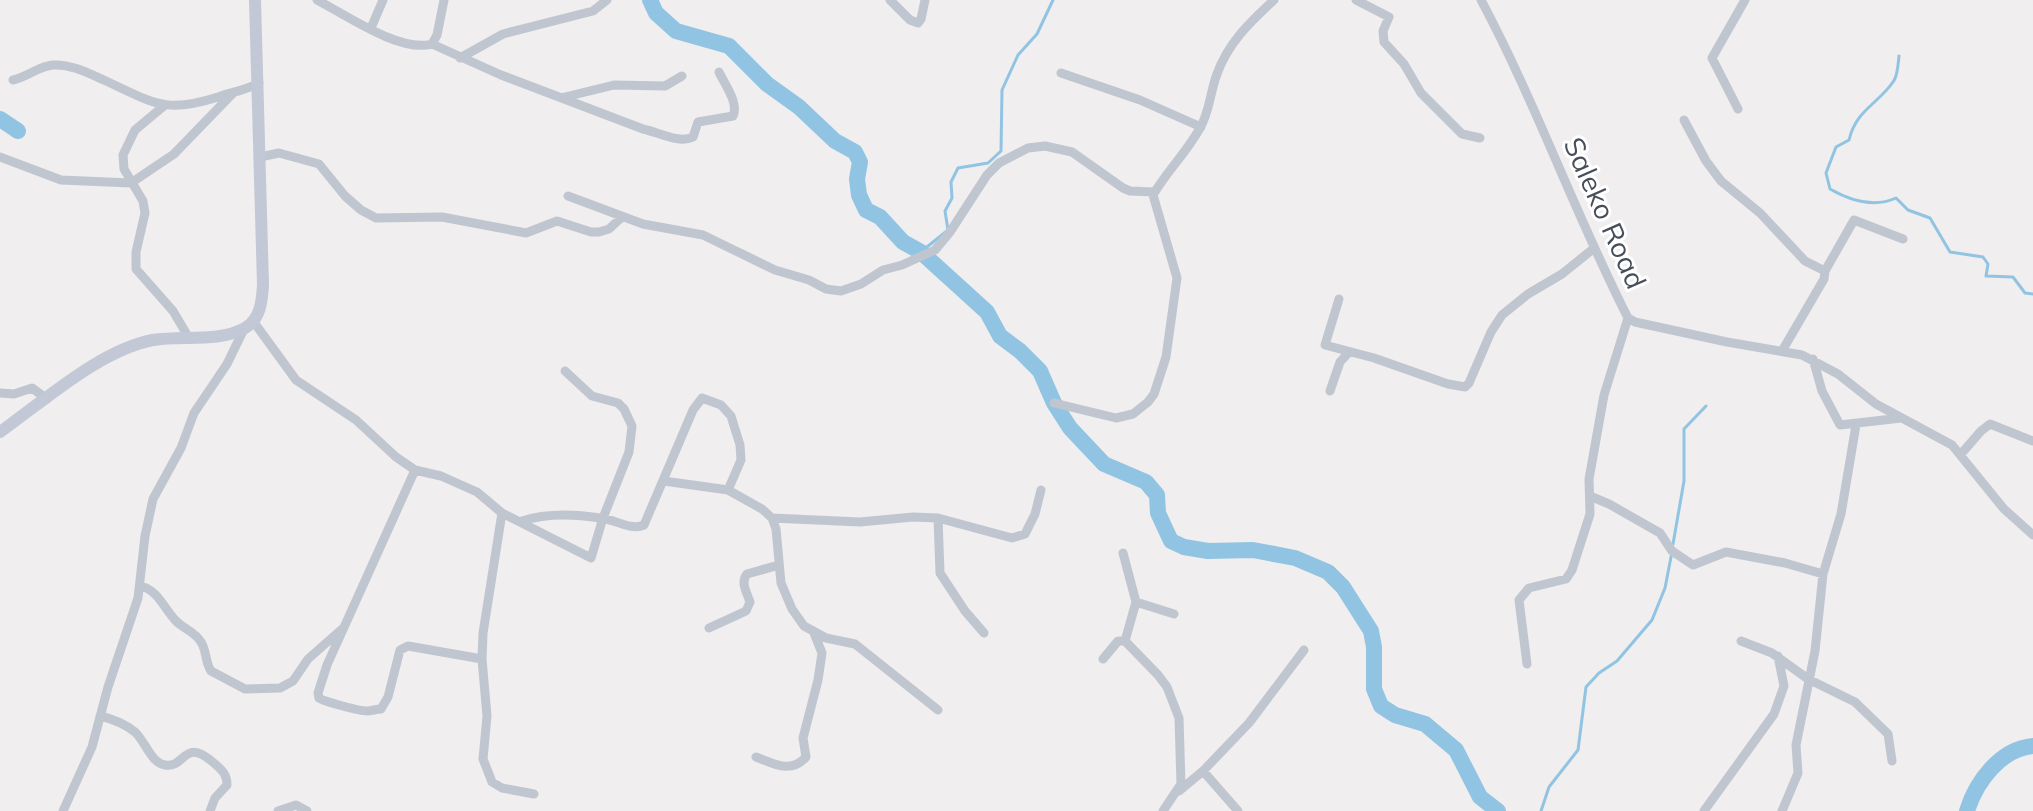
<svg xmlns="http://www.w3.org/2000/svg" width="2033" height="811" viewBox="0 0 2033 811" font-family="Mulish,sans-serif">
<rect width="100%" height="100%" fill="#f0eeee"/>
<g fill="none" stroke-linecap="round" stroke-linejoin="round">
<!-- stream -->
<path stroke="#91c4e3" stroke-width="3" d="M1899 56C1898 64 1898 76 1893 82 1878 104 1856 110 1849 140L1836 147 1826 173 1830 189C1851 201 1874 208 1896 198L1908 210 1930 218 1950 252 1983 257 1988 264 1986 276 2013 277 2025 293 2033 294
M922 251 948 230 945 211 952 198 951 182 958 168 988 163 1001 151 1002 90 1018 55 1037 34 1053 0
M1673 544 1684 481V429L1706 406
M1541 811 1549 787 1578 750 1586 687 1599 673 1617 661 1652 620 1665 588 1672 552"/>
<!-- river -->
<path stroke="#91c4e3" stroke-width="16" d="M650 0 656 13 676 31 729 46 767 84 799 107 835 141 855 152 860 162 857 179 859 195 866 210 880 217 903 242 921 252 987 312 1000 336 1020 351 1040 371 1054 403 1070 428 1104 464 1146 482 1157 495 1158 513 1171 541 1184 547 1208 551 1253 550 1295 558 1328 572 1343 587 1371 631 1374 647V689L1381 706 1395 715 1425 724 1456 750 1480 797 1498 811
M0 119 18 131
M1967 811C1976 782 2000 749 2033 746"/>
<!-- street -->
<path stroke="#c0c6cf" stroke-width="9" d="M317 0C346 15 400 53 432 44L437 35 444 0
M890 0 910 20 918 23 921 19 925 0
M1356 0 1389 17 1383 31 1384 42 1404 64 1421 93 1462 134 1480 138
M1481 0C1536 103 1575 214 1628 318L1635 322 1727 342 1802 355 1838 374 1876 404 1952 445 2004 509 2033 535
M371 28 383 0
M432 44 501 75 643 129C658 132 679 144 693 137L698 122 733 116C739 103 725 85 719 72
M460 58 503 34 593 11 607 0
M1061 73 1140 100 1201 127
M13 80C27 77 39 66 53 65 72 64 90 74 106 81 154 103 165 114 218 97 232 92 246 90 259 83
M561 98 614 85 665 86 682 76
M165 105 135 130 123 155 124 169 143 201 145 213 136 252V269L173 311 189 338
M1738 109 1712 58 1745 0
M1684 120 1706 161 1721 181 1760 213 1805 261 1825 271 1824 279 1782 351
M0 157 61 180 131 183 174 154 234 92
M260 157 279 153 319 164 345 196 361 210 376 218 442 217 526 233 557 221 591 232H599L609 229 622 217
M568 196 643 224 703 235 775 270 809 280 826 289 841 291 861 284 883 270 902 265 935 250 950 232 987 175 999 163 1028 148 1045 146 1072 152 1123 188 1130 191 1154 192
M1825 271 1854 220 1903 239
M1339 299 1325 345 1374 358 1448 384 1465 387 1469 383 1491 332 1502 315 1528 294 1562 274 1593 249
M253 321 296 380 356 420 396 457 415 470 441 476 477 492 502 513 483 633 482 659 487 716 483 759 492 782 502 788 534 794
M1813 359 1822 391 1840 425 1901 418
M1330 391 1340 362 1349 352
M0 393 14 394 32 388 47 399
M1054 403 1116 418 1133 414 1148 402 1154 394 1166 357 1177 278 1153 195C1167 171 1187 152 1200 128 1210 111 1210 92 1217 74 1228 43 1250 22 1274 0
M1961 454 1981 431 1990 424 2033 441
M415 470 327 665 318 693 319 698C325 702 360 711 367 711 372 711 376 709 381 709L388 697 400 650 408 646 482 659
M664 481 728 490 762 509 772 518 776 529 781 583 792 609 804 626 826 638 855 644 938 710
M1590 496 1609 504 1660 533 1672 551 1693 565 1726 552 1785 563 1823 574
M502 513 591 558 603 518 629 452 632 426 624 409 618 403 592 396 565 371
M772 518 860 522 913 517 938 518 1012 538 1025 534 1035 514 1041 490
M938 518 940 573 965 611 984 633
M522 521C546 513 575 514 600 518 615 519 630 531 644 525L693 410 702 398 721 405 731 416 740 445 741 460 728 490
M1123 553 1136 602 1125 641
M141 586C159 591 164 609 176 621 184 629 195 632 201 642 207 651 205 663 211 671L245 689 280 688 293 681 308 659 342 629
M1136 602 1174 614
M709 628 746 611 750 602C747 593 740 582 747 574L779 565
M1741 641 1772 653 1808 679 1855 702 1888 734 1892 761
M1103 659 1118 641H1125L1158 675 1167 687 1179 718 1181 784 1163 811
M1527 664 1519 600 1529 588 1566 579 1572 570 1590 514 1589 479 1604 395 1628 318
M100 716C113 719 125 724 135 732 145 741 151 763 165 765 186 769 183 735 215 764 223 771 227 775 227 785L215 798 210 811
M756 757C774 764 791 774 806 757L803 738 818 680 822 653 814 633
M1203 771 1238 811
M1179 791 1203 771 1249 723 1304 650
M63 811 92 747 108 687 138 598 145 536 153 499 181 448 194 413 227 364 244 329
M278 811 296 805 307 811
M1704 811 1774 714 1784 686 1778 656
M1782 811 1798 773 1796 745 1815 651 1823 574 1841 514 1856 425"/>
<!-- secondary -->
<path stroke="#c2c8d5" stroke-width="12" d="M0 432C44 401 100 350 153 340 183 335 218 343 245 328 261 319 262 300 263 285L255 0"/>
</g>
<g text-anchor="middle" stroke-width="6" stroke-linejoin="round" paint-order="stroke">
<!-- street labels -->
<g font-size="28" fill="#484e59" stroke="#fff">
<text transform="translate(1605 213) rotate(66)" y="10">Saleko Road</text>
</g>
</g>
</svg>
